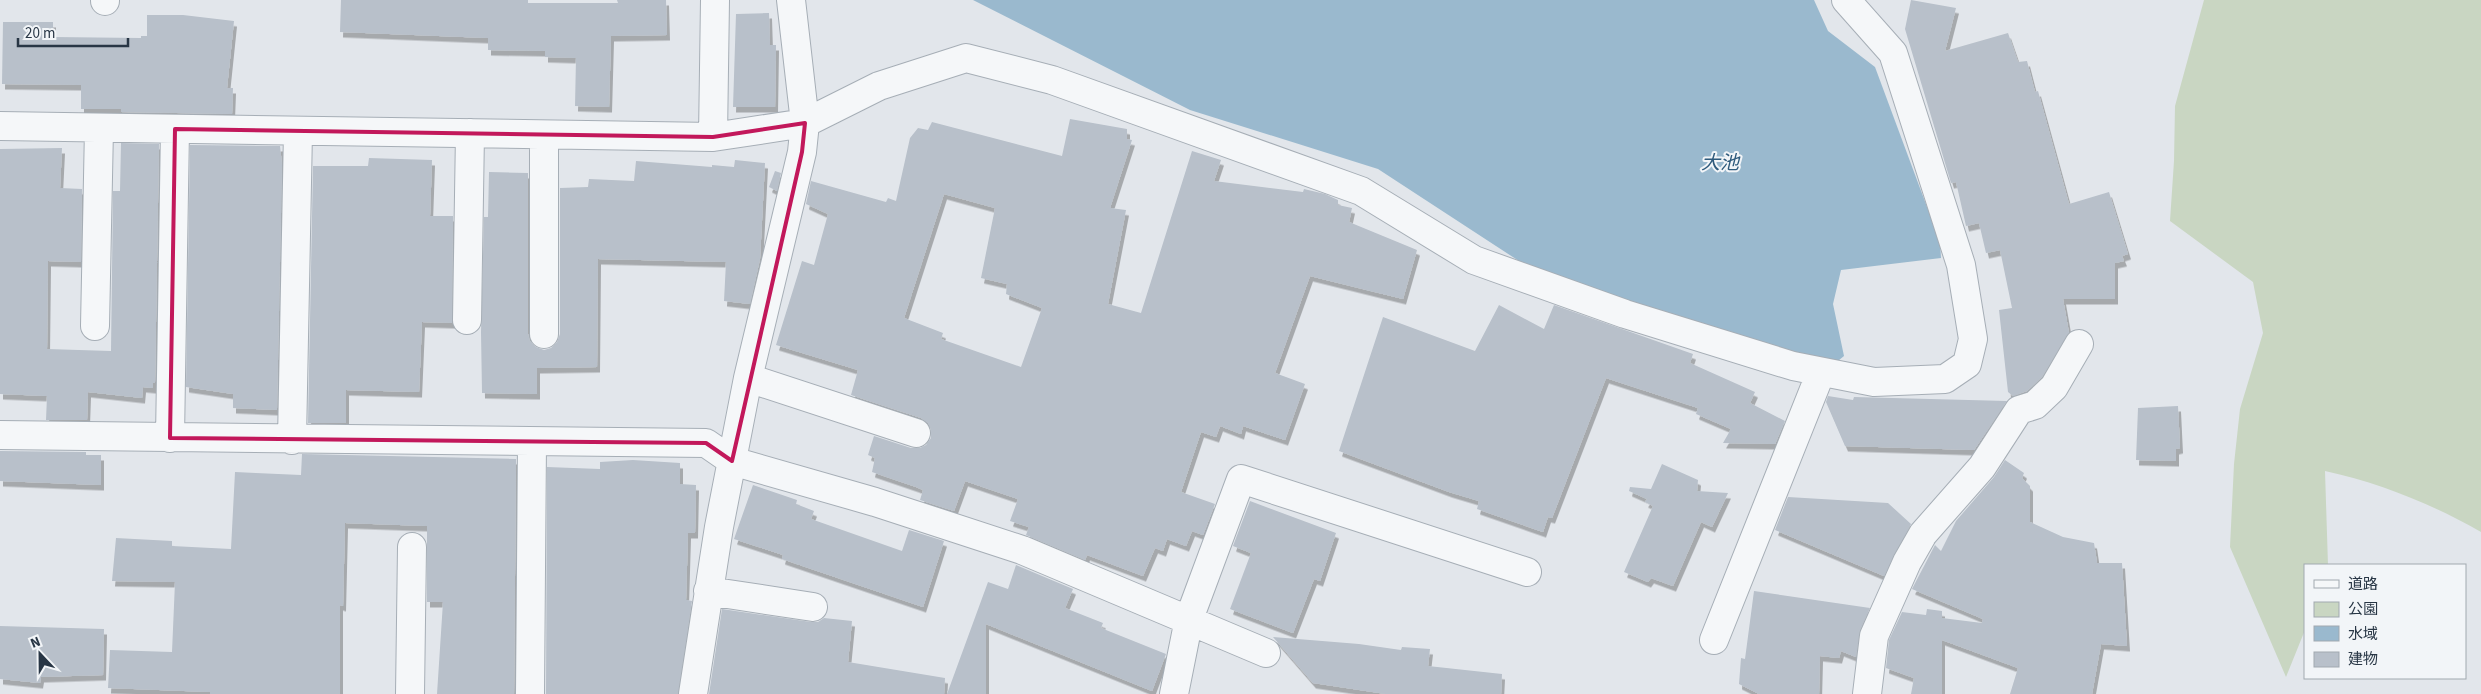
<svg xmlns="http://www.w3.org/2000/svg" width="2481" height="694" viewBox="0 0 2481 694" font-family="'Source Sans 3','Noto Sans JP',sans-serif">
<defs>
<filter id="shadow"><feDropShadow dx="3" dy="5.5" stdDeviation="0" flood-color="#0004"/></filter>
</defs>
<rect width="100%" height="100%" fill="#e2e6eb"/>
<!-- green -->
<path fill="#c9d6c2" d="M2204 0H2481V532C2432 504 2380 483 2325 471L2328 565H2305V630L2286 677 2230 547 2234 464 2240 409 2263 333 2253 282 2170 221 2174 161 2175 106Z"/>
<!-- water -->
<path fill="#9ab9ce" d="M973 0H1814L1828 31 1875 67 1940 242 1941 258 1841 270 1833 304 1844 356 1833 365 1545 278 1378 169 1190 110Z"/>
<!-- building -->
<path fill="#b8c0ca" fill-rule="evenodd" filter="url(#shadow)" d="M341 0H528V3H618L617 0H666L667 35 611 36 609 107 575 106 576 58 545 57V51L488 50V38L340 32Z
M1911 0 1956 8 1945 51 2008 33 2018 62 2027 61 2035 92 2038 91 2069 204 2109 192 2128 254 2122 256 2124 261 2115 263V299H2063L2069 333 2042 377 2027 391 2013 396 2008 392 1999 310 2012 308 2000 250 1986 253 1979 223 1966 226 1956 182 1951 183 1905 29Z
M769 13 770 45H776L775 107H733L736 14Z
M147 15H183L234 21 227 88H233L232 114 121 112V109H81V85L2 84 3 22H53V37L141 38V36H147Z
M1070 119 1127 129V139L1132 140 1110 208 1126 210 1108 304 1141 313 1192 151 1221 160 1214 181 1303 192 1304 189 1325 194 1338 200V205L1352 208 1349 222 1417 250 1403 299 1310 276 1275 373 1305 384 1285 440 1243 426 1241 434 1220 426 1216 437 1201 432 1181 492 1215 504 1203 535 1192 531 1186 546 1167 539 1163 551 1155 548 1143 576 1087 555 1085 560 1026 535 1029 527 1010 521 1018 499 965 481 954 511 920 500 923 490 916 487 872 472 875 458 868 455 874 436 911 448H920L926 445 931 438V430L928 423 921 418 851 395 858 370 776 345 802 261 814 265 828 214 806 204 811 181 886 202 888 198 896 201 910 138 918 128 928 130 932 122 1062 156ZM944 194 995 208 981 278 1007 284 1006 294 1042 308 1021 367 941 339 943 333 904 318Z
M121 143 159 144 155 383H153V388L143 387 142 398 88 392 87 420H46L47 396 0 394V149L62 148 60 188 82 189 81 262 48 261 47 349 111 351 113 191H120Z
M190 145 280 146 282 165 277 410 233 408V394L186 387Z
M369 158 432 160 430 216H453L452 323 422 322 419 392 346 390V423H308L313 166H368Z
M735 160 765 163 760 259 750 304 724 301 726 262 598 259 597 367 537 368V394L482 393 481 332 484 217H488L489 172 528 173V334L530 341 536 347 544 350 551 348 557 342 560 334V188L588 187 589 179 634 181 636 161 712 167V165L734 167Z
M775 171 781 173 777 191 769 187Z
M1499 305 1544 329 1554 305 1693 354 1690 363 1755 392 1750 403 1785 421 1775 444 1723 443 1731 429 1696 414 1698 408 1606 378 1552 518 1548 517 1543 532 1477 509 1479 501 1449 492 1339 451 1383 317 1475 351Z
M1828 396 1853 400 1854 397 2007 401 1974 450 1845 446 1826 402Z
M2178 406 2180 448 2176 449V461L2136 460 2138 408Z
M0 451 86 452V455H101V485L0 481Z
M302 454 516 459 514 694H437L443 602H427V526L345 523 343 606 340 605V694H210V692L108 688 110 650 172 652 175 582 112 581 116 538 172 541V546L231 549 235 472 301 475Z
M633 460 680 463V484L696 485 695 533H688L686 600 692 601 678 694H546L547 467 600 469V462Z
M2005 460 2024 473 2022 478 2030 486V522L2063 537 2094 543 2097 563H2122L2127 646 2101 644 2092 694H2010L2018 668 1942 640V694H1911L1914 678 1886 668 1889 640 1902 612 1926 615 1927 609 1942 611V618L1982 623 1983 619 1912 589 1935 545 1941 551 1956 521 1994 477Z
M1662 464 1698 480 1697 491 1728 493 1712 527 1701 522 1673 586 1651 578 1648 582 1624 572 1653 506 1645 502 1647 499 1629 491 1630 487 1651 489Z
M753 485 797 500 796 504 814 511 811 519 902 551 909 530 944 541 923 607 782 559 783 555 734 539Z
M1788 497 1888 503 1911 524 1884 576 1775 530Z
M1250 501 1336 533 1320 581 1314 579 1293 633 1230 609 1251 553 1233 546Z
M1016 565 1073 589 1065 608 1103 623 1101 628 1166 654 1152 691 986 624V694H947L988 582 1008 589Z
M1754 591 1870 608 1860 630 1856 657 1841 651 1839 658 1820 656 1819 694H1759L1739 684 1741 658 1745 659Z
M722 609 811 622H818L824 618 852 621 848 662 945 678 944 694H709Z
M0 626 104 629 103 675 41 677 40 683 0 679Z
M1273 637 1359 644 1401 650 1402 647 1430 649 1428 666 1502 674 1501 694H1386L1313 683Z"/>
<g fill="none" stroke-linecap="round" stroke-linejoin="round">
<defs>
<path id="minor" d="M105 1V0
M0 126 713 137 805 123 879 86 966 58 1052 80 1361 191 1474 260 1625 314 1793 366 1874 382 1945 379 1967 364 1973 339 1961 265 1893 53 1846 0
M544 135V334
M713 137 715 0
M467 320 470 133
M95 326 99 128
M748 378 916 433
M0 435 706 443 732 461 875 502 1022 550 1266 653
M170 438 175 129
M292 440 298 131
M708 591 813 607
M1714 640 1821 372
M410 694 412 547
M530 694 532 443
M693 694 719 527 748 378 802 152 805 123 791 0
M1174 694 1189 619 1241 479 1527 572
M1867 694 1874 636 1907 562 1923 534 1982 467 2019 410 2035 405 2054 387 2079 344"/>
</defs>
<!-- minor casing -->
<use href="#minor" stroke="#a6aeb6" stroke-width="30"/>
<!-- minor -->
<use href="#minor" stroke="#f5f7f9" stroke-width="28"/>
</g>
<!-- marked area -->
<path fill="none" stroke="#c2185b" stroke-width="4" stroke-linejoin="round" d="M805 123 802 152 732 461 706 443 170 438 175 129 713 137Z"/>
<g text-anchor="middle" stroke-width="4" stroke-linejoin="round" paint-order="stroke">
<!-- water labels -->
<g font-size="19" font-style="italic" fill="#2e5a7c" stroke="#f2f5f8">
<text x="1720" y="169">大池</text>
</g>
</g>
<!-- legend -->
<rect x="2304" y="564" width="162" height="115" fill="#f2f5f8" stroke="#a1a9b0"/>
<rect x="2314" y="580" width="25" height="8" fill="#f5f7f9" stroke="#a1a9b0"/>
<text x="2348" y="589" font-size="15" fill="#283645">道路</text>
<rect x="2314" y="602" width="25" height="15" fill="#c9d6c2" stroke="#a1a9b0"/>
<text x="2348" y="614" font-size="15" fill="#283645">公園</text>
<rect x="2314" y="626" width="25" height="15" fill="#9ab9ce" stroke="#a1a9b0"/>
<text x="2348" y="639" font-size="15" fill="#283645">水域</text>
<rect x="2314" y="652" width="25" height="15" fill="#b8c0ca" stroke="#a1a9b0"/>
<text x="2348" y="664" font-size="15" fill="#283645">建物</text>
<!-- north arrow -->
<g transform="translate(40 654) rotate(338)" stroke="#f2f5f8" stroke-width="4" paint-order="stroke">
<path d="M0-4L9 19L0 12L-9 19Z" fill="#283645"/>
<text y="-8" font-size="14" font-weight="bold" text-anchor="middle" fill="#283645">N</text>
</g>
<!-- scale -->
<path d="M18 38v8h110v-8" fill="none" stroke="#283645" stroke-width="2.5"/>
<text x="25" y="38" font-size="15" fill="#283645" stroke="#f2f5f8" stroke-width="4" paint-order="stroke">20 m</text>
</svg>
